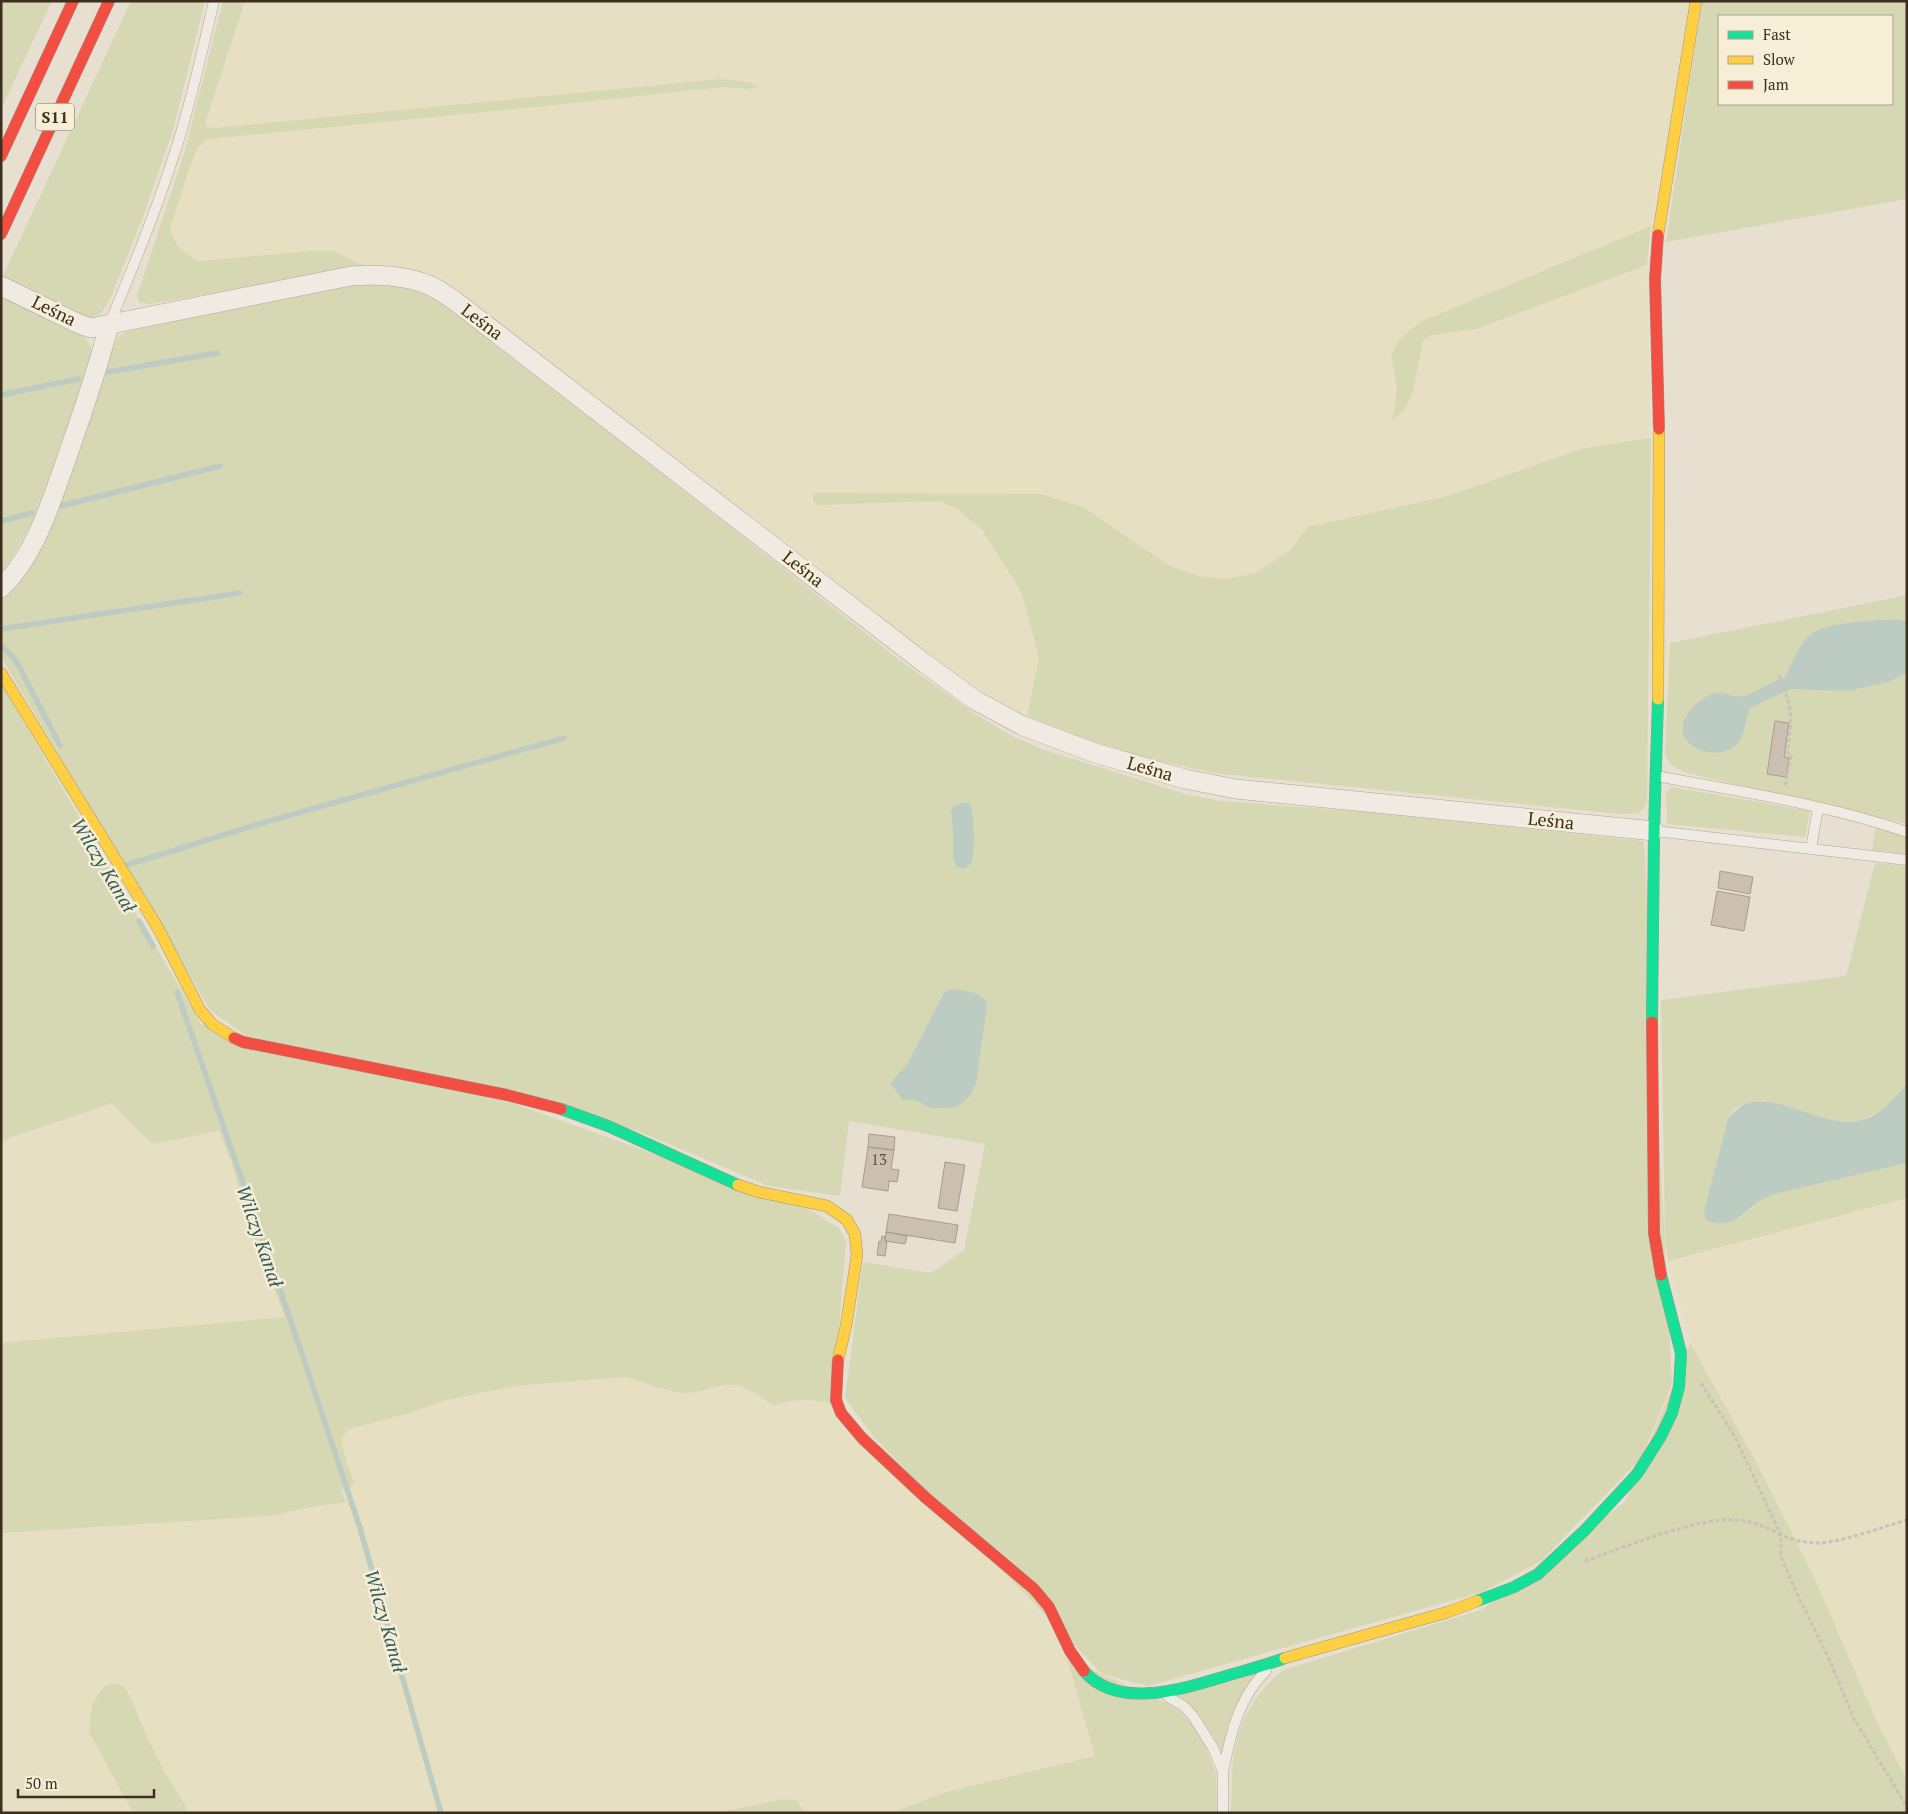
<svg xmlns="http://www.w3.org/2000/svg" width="1908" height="1814" viewBox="0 0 1908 1814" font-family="'PT Serif',serif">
<rect width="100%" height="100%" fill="#e7e0d1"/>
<!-- farmland -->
<path fill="#e6dfc2" d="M245 1H1691L1651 226 1420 322 1391 356 1397 388 1393 419 1420 354 1423 341 1431 335 1476 329 1647 265 1651 438 1581 449 1448 496 1308 527 1289 551 1256 574 1227 579 1198 576 1168 565 1083 507 1040 494 817 505 939 501 958 509 982 530 1022 593 1039 658 1027 716 995 699 953 672 719 490 463 295 430 278 399 267 363 265 334 251H312L198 261 177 246 170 229 189 169 198 147 208 139 545 106 724 87 746 89 758 87 748 82 720 79 216 128 208 127 205 124Z
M112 1103 128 1121 153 1144 219 1131 232 1164 253 1234 285 1318 1 1343V1144L9 1138Z
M1907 1198V1780L1877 1722 1813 1575 1754 1458 1690 1343 1668 1261Z
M622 1377 630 1378 686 1393 702 1390 714 1386 726 1384 740 1385 774 1405 801 1399 819 1400 833 1404 1003 1569 1061 1641 1095 1756 950 1791 890 1813H806L796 1800 782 1799 718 1813H187L185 1805 164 1771 146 1735 130 1696 99 1693 92 1705 89 1732 133 1813H1V1533L269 1516 316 1506 345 1502 340 1488 354 1482 347 1464 341 1439 349 1429 409 1413 447 1400 515 1386Z"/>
<!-- green -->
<path fill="#d6d7b3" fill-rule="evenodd" d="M1 1H52L1 109Z
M131 1H205L173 130 145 211 112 295 101 314 92 318 84 317 2 278Z
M223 1H245L205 124 208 127 216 128 720 79 748 82 759 87 746 89 724 87 545 106 208 139 198 147 189 169 170 229 177 246 198 261 312 251H334L363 265 187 298 149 304 139 302 137 296 184 154Z
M1702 1H1907V199L1666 242ZM1719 16H1892V104H1719Z
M1651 226 1647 265 1476 329 1431 335 1423 341 1413 391 1406 407 1393 420 1397 388 1391 356 1399 340 1420 322Z
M371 283C407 287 425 291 456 312L906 665 977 715 1012 736 1044 750 1185 794 1222 801 1366 812 1644 841 1672 1383 1642 1457 1541 1561 1482 1592 1148 1686 1102 1674 873 1436 845 1398 863 1262 931 1273 964 1250 985 1144 849 1121 840 1196 769 1186 638 1131 247 1036 210 1010 1 657V599L19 582 117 337 124 332 341 286Z
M1 293 79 333C91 343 93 347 91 362 66 434 46 512 1 574Z
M1651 438 1647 802 1640 813 1620 814 1212 773 1143 757 1083 738 1027 716 1039 658 1022 593 982 530 958 509 939 501 817 505 813 501V493L1040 494 1083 507 1168 565 1198 576 1227 579 1256 573 1289 551 1308 527 1448 496 1581 449Z
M1907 595V824L1687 773 1671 765 1665 755 1670 643Z
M1 684 201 1024 515 1104 810 1210 839 1228 846 1242 833 1404C812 1398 795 1399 774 1405 762 1400 749 1387 737 1385 719 1382 705 1392 687 1393 672 1393 645 1383 631 1378L622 1377 515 1386 447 1400 409 1413 349 1429 341 1439 347 1464 354 1482 350 1488 340 1489 346 1502 316 1506 269 1516 1 1533V1343L285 1317 253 1234 232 1164 219 1131 153 1144 128 1121 112 1103 9 1138 1 1144Z
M1671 787 1810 811 1805 837 1667 824 1666 793Z
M1876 826 1907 837V854L1872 850Z
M1875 863 1907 866V1084L1892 1102 1876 1113 1859 1121H1839L1821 1118 1763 1100 1735 1108 1728 1119 1704 1211 1739 1218 1764 1198 1779 1193 1907 1163V1198L1668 1261 1665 1237 1661 1000 1846 976Z
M1690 1343 1754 1458 1813 1575 1877 1722 1907 1780V1813H1231C1232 1792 1231 1767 1235 1747 1242 1716 1259 1689 1283 1670L1481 1610 1625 1502Z
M1067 1659 1168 1704 1179 1711 1193 1725 1206 1747 1216 1775 1217 1813H890L950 1791 1095 1756Z
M1258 1671C1238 1695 1225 1723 1223 1755 1211 1731 1199 1712 1178 1695Z
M115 1683 124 1687 130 1696 146 1735 164 1771 185 1805 187 1813H133L89 1732 92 1705 99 1693 105 1686Z
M782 1799 796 1800 806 1813H718Z"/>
<!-- water -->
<path fill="#bcccc2" d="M1899 619 1907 622V672L1905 674 1888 682 1848 691 1791 689 1750 708C1746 718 1745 732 1739 741 1727 759 1693 755 1684 736 1676 720 1699 698 1714 693 1725 690 1733 699 1743 696 1755 693 1766 685 1778 680 1780 679 1783 679 1785 677 1786 676 1787 672 1788 671 1794 658 1803 637 1816 631 1838 621 1875 621 1899 619Z
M961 803H969C975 813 975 852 971 863 970 865 967 867 965 869L957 867 953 859V830L951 812 953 806Z
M952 989C964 991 984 991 987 1005L976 1083C970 1099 960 1110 941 1108 938 1108 933 1108 929 1107 916 1101 920 1099 903 1100L890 1083 907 1065 944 993Z
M1907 1084V1163L1779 1193C1774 1195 1768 1196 1763 1199 1743 1211 1734 1231 1706 1220L1704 1211 1728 1119C1760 1075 1814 1129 1858 1121 1879 1117 1894 1099 1907 1084Z"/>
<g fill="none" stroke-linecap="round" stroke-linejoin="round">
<!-- stream -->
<path stroke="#bcccc2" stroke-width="5.5" d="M108 372 217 353
M1 395 78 379
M61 506 220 466
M1 521 32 513
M1 629 240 593
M1 645 16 661 60 745
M127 865 262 823 564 738
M139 921 153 946
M177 992 303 1357 360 1528 441 1813"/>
</g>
<!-- building -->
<path fill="#cbbfb2" stroke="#a89c90" d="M1775 721 1789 723 1784 757 1789 758 1786 777 1767 774Z
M1720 871 1753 877 1750 894 1718 888Z
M1717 891 1750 897 1744 931 1711 925Z
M869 1134 895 1137 894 1150 868 1147Z
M868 1147 894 1150 891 1169 899 1170 897 1182 889 1181 888 1191 862 1187Z
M945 1162 965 1165 957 1211 938 1208Z
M889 1214 958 1225 955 1243 886 1232Z
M886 1232 907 1236 905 1244 885 1241Z
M882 1236 885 1237V1241L887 1242 885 1256 877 1255 879 1241 881 1242Z"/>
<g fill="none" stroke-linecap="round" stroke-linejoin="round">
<defs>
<path id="lane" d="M109 325C131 272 153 219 171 164 189 111 201 56 214 1
M1657 776C1739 792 1827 804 1907 832
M1655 831 1907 860
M1811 849 1818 808
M1168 1697 1184 1706 1193 1716 1213 1748 1223 1772V1813
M1223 1772C1230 1736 1239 1697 1266 1671"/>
<path id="street" d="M1 286 79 324 91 328 351 276C379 274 410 275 435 288 442 292 449 297 455 301L923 662 975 700 1023 726 1095 753 1185 779 1236 789 1654 831
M1 588C35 555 49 507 65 463 81 417 97 372 109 325"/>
<path id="fast" d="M1652 1022 1654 831 1658 699
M561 1109 608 1126 738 1185
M1477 1601 1514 1587 1538 1574 1585 1530 1637 1474 1661 1436 1672 1413 1679 1387 1681 1353 1661 1275
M1084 1671C1118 1711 1185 1688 1226 1676 1246 1670 1266 1665 1285 1658"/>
<path id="slow" d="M1658 235 1696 1
M1 673 158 928 200 1010 212 1024 234 1038
M1658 699 1659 429
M738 1185 759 1192 827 1206 847 1220 855 1234 857 1255 846 1326 838 1360
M1285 1658 1448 1612 1477 1601"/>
<path id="jam" d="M1 156 73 1
M1 234 109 1
M1658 235 1655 279 1659 429
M1652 1022 1654 1233 1661 1275
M234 1038 243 1042 507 1095 561 1109
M838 1360 836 1400 841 1413 862 1438 926 1498 1034 1589 1049 1607 1070 1651 1084 1671"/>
</defs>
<!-- lane casing -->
<use href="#lane" stroke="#ada599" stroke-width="11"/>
<!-- street casing -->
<use href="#street" stroke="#ada599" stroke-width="20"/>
<!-- fast casing -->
<use href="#fast" stroke="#9c958a" stroke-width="12"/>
<!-- slow casing -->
<use href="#slow" stroke="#9c958a" stroke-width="12"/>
<!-- jam casing -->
<use href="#jam" stroke="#9c958a" stroke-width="12"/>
<!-- path -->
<path stroke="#c8c2b9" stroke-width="3" stroke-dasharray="4 2.5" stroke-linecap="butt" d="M1779 675C1792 705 1793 721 1787 752L1791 756 1785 787
M1701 1383 1735 1437 1781 1535C1793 1540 1806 1543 1819 1543 1843 1542 1882 1527 1907 1520
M1585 1561C1622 1548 1700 1516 1737 1520 1754 1521 1767 1528 1781 1535V1557L1798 1596 1830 1661 1854 1719 1907 1807"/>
<!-- lane -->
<use href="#lane" stroke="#efebe3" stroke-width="10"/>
<!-- street -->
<use href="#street" stroke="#efebe3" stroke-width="19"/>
<!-- fast -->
<use href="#fast" stroke="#16e098" stroke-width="11"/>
<!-- slow -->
<use href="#slow" stroke="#ffcf43" stroke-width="11"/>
<!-- jam -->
<use href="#jam" stroke="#f24e42" stroke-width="11"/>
</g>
<g text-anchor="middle" stroke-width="5" stroke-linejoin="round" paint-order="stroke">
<!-- number labels -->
<g font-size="15" fill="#605244">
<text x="879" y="1165">13</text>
</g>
<!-- shield labels -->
<rect fill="#f7eed8" stroke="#756857" stroke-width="1" x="36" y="103.5" width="38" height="27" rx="4"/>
<g font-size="16" font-weight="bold" fill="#3d2e20">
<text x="55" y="123">S11</text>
</g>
<!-- street labels -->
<g font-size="18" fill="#3d2e20" stroke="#f7eed8">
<text transform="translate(54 311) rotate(26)" y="6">Leśna</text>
<text transform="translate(482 322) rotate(37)" y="6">Leśna</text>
<text transform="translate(803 569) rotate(38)" y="6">Leśna</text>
<text transform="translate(1150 769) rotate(16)" y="6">Leśna</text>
<text transform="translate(1551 821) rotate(6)" y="6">Leśna</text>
</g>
<!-- water labels -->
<g font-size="19" font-style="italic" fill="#2f5d5a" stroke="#f7eed8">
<text transform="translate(104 865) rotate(59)" y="7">Wilczy Kanał</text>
<text transform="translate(260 1236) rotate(71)" y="7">Wilczy Kanał</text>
<text transform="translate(386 1621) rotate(74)" y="7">Wilczy Kanał</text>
</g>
</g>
<!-- border -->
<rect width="1908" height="1814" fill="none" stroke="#3d2e20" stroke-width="5"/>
<!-- legend -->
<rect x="1718" y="15" width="175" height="90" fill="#f7eed8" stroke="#ada18e"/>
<rect x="1728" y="31" width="25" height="8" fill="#16e098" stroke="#ada18e"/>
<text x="1763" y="40" font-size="15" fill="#3d2e20">Fast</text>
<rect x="1728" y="56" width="25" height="8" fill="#ffcf43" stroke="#ada18e"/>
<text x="1763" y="65" font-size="15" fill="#3d2e20">Slow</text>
<rect x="1728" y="81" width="25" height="8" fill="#f24e42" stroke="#ada18e"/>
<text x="1763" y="90" font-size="15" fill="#3d2e20">Jam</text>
<!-- scale -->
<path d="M18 1789v8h136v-8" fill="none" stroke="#3d2e20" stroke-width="2.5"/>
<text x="25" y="1789" font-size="15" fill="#3d2e20" stroke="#f7eed8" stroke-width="4" paint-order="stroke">50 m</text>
</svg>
